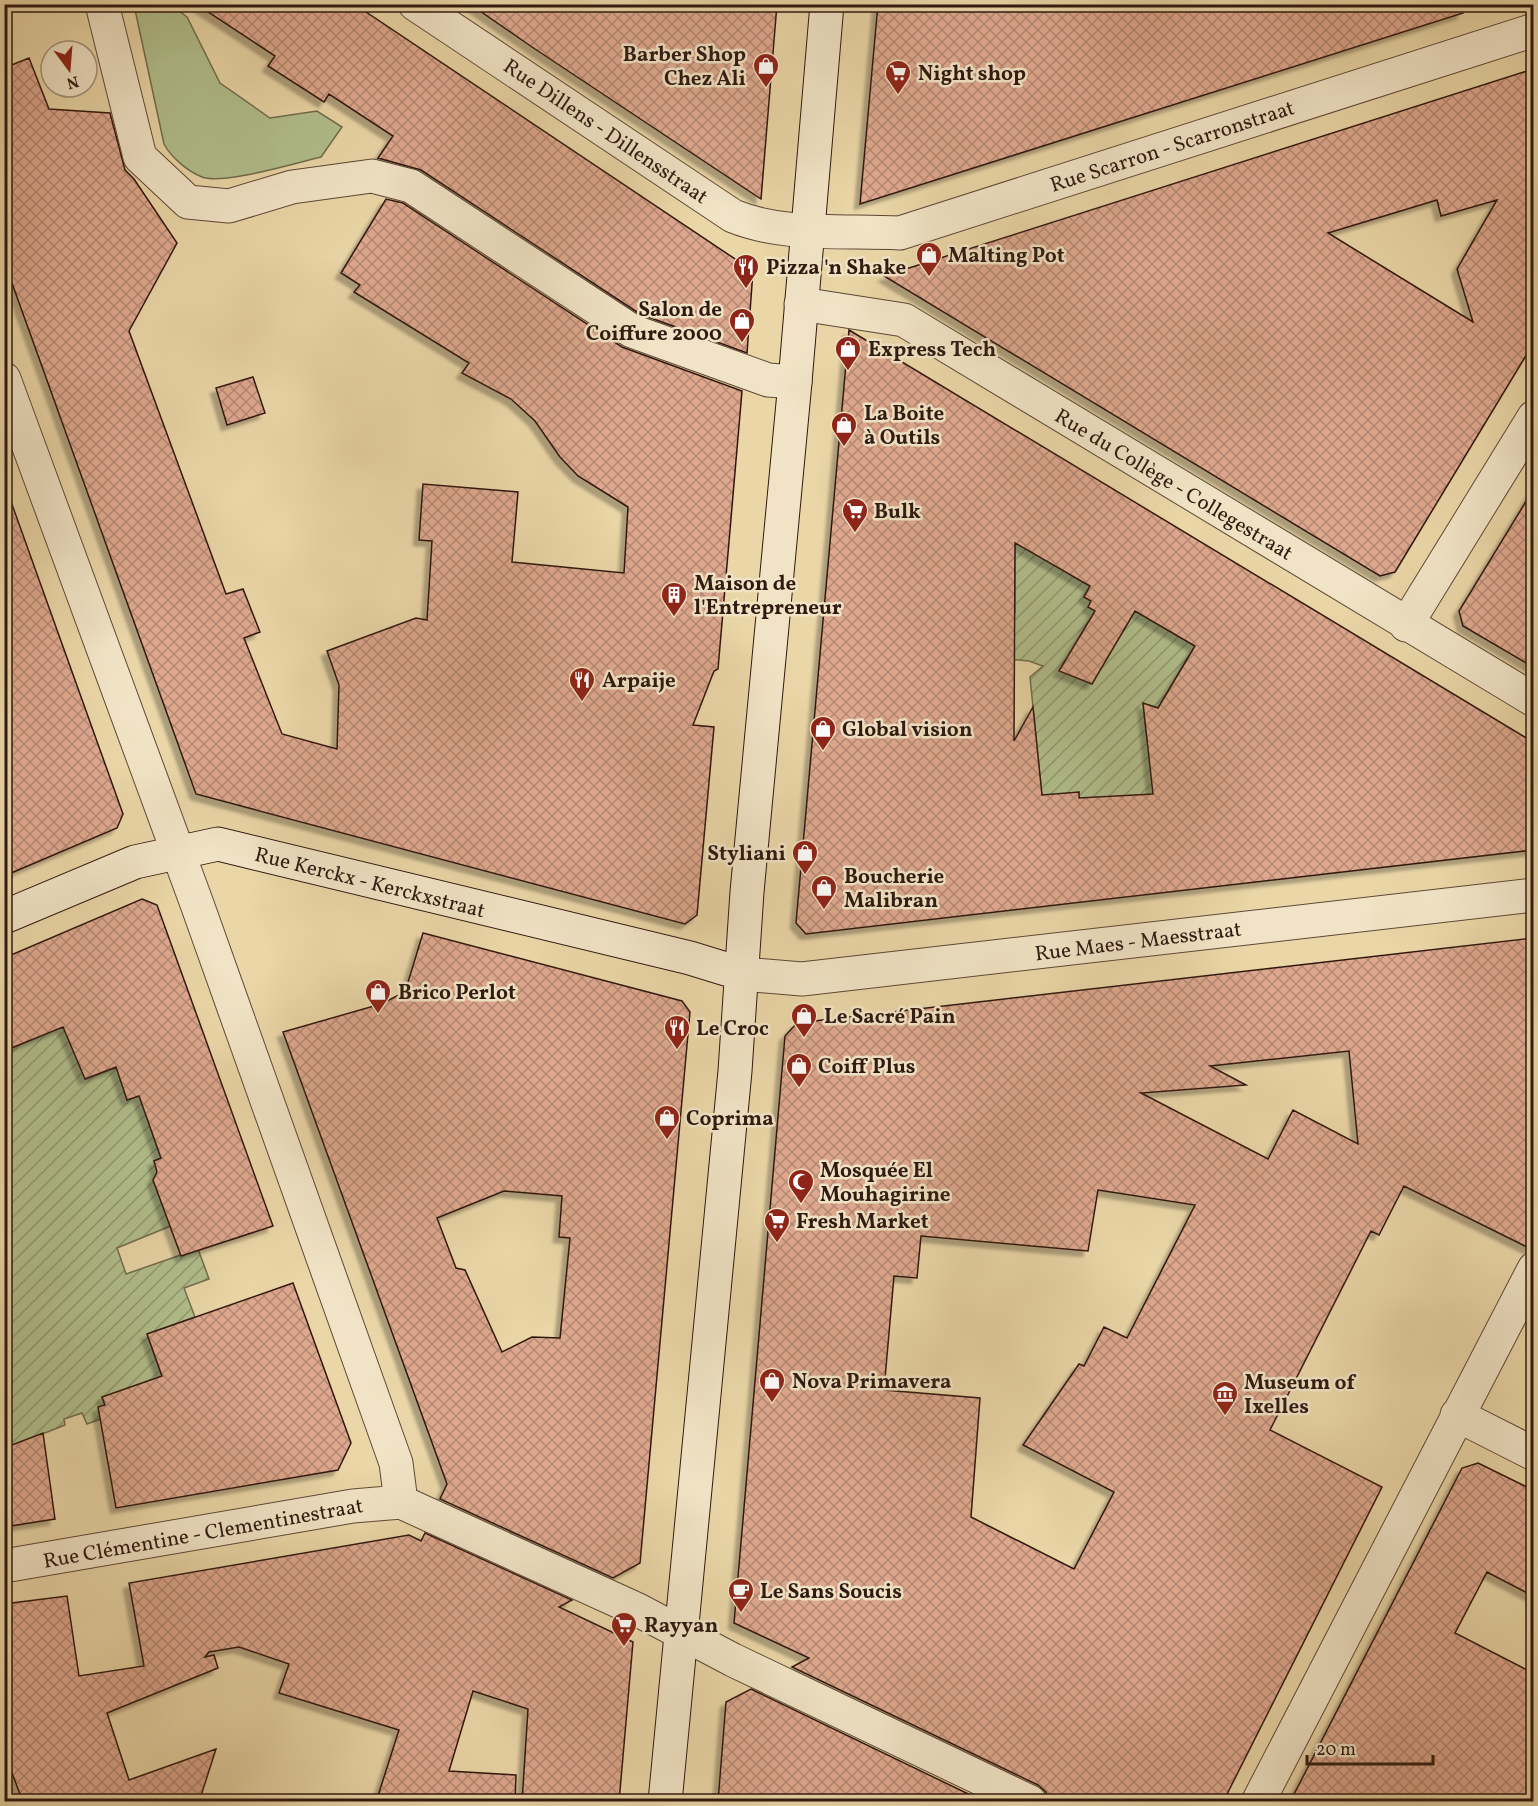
<svg xmlns="http://www.w3.org/2000/svg" width="1538" height="1806" viewBox="0 0 1538 1806" font-family="Vollkorn,serif">
<defs>
<pattern id="garden-furrows" width="10" height="10" patternUnits="userSpaceOnUse" patternTransform="scale(1.5)"><rect width="10" height="10" fill="#b1bf8c"/><path d="M-1 1l2-2M0 10L10 0M9 11l2-2" fill="none" stroke="#909a71"/></pattern>
<pattern id="building-cross-hatch" width="8" height="8" patternUnits="userSpaceOnUse" patternTransform="scale(1.5)"><rect width="8" height="8" fill="#dea88e"/><path d="M0 0l8 8M0 8l8-8" fill="none" stroke="#b48873"/></pattern>
<filter id="shadow"><feDropShadow dx="-5.5" dy="5.5" stdDeviation="1.5" flood-color="#0004"/></filter>
</defs>
<rect width="100%" height="100%" fill="#ead6a7"/>
<filter id="stains"><feTurbulence type="fractalNoise" baseFrequency=".00333" numOctaves="4"/><feColorMatrix values="0 0 0 0 .2 0 0 0 0 .09 0 0 0 0 .02 0 0 0 .5 -.17"/></filter>
<radialGradient id="worn" r=".72"><stop offset=".6" stop-color="#630" stop-opacity="0"/><stop offset="1" stop-color="#630" stop-opacity=".3"/></radialGradient>
<!-- park -->
<path fill="#b1bf8c" stroke="#706c4e" stroke-width="1.5" d="M134 5H171L187 17 220 83 270 118 317 111 342 127 321 157C296 163 223 185 202 177 187 171 171 157 164 144Z"/>
<!-- garden -->
<path fill="url(#garden-furrows)" stroke="#706c4e" stroke-width="1.5" d="M1015 526 1072 576 1090 586 1084 596 1091 601 1095 611 1123 630 1135 611 1195 646 1158 708 1143 703 1147 740 1180 737 1153 795 1116 796 1081 817 1079 792 1042 797 1030 677 1043 666 1029 661 972 656 967 610 1015 613Z
M62 1007 86 1079 129 1063 135 1079 122 1084 127 1100 159 1089 170 1122 151 1129 161 1158 154 1161 178 1223 117 1248 126 1274 198 1249 209 1279 184 1288 195 1317 147 1334 170 1399 124 1390 102 1398 109 1416 87 1424 82 1413 64 1419 65 1425 5 1449V1051L39 1037Z"/>
<!-- building -->
<path fill="url(#building-cross-hatch)" stroke="#301910" stroke-width="1.5" fill-rule="evenodd" filter="url(#shadow)" d="M196 4H354L753 271 747 353 640 314 421 170 378 158 393 136 329 94 324 102 268 66 275 56Z
M470 4H777L761 199 532 47Z
M878 4H1461L1463 13 860 204Z
M29 58 49 109 110 113 125 170 134 179 177 243 129 331 226 594 243 589 260 632 244 638 282 734 337 749 339 685 327 651 416 618 427 620 432 541 419 540 423 484 518 492 512 562 624 573 628 507 578 476 560 457 535 421 511 399 462 373 469 363 354 292 360 285 341 273 386 199 403 203 622 347 742 391 718 669 714 671 693 725 714 727 697 915 685 924 196 794 4 261V68Z
M1533 69V344L1395 572 1380 576 884 276ZM1437 200 1441 216 1497 200 1457 269 1473 322 1328 233Z
M849 330 1533 742V850L806 934 796 923ZM1015 543 1090 586 1084 597 1091 601 1088 607 1095 611 1059 671 1092 684 1135 611 1195 646 1158 708 1143 703 1153 794 1079 798V792L1042 795 1033 707 1014 741Z
M253 377 265 413 227 425 216 388Z
M1533 490V667L1463 626 1459 611Z
M9 496 123 814 117 828 4 876V497Z
M142 899 157 905 273 1226 181 1256 153 1180 157 1172 154 1161 161 1158 139 1096 127 1100 116 1067 85 1079 63 1027 4 1051V958Z
M423 933 682 1001 690 1012 640 1563 613 1578 440 1499 447 1484 283 1032 381 1004 405 992ZM504 1191 562 1196 559 1237 570 1238 560 1338 532 1337 502 1352 465 1270 456 1268 437 1218Z
M1533 938V1250L1404 1186 1379 1235 1371 1231 1270 1430 1382 1487 1223 1802H1049L1046 1792 1038 1785 792 1667 809 1658 734 1623 785 1036 797 1023ZM1349 1051 1358 1144 1293 1110 1268 1159 1141 1093 1246 1085 1210 1066ZM1098 1190 1195 1205 1127 1338 1104 1327 1084 1366 1079 1364 1023 1445 1114 1492 1074 1569 971 1517 980 1398 884 1390 894 1276 917 1278 921 1236 1088 1251Z
M293 1283 351 1443 338 1470 116 1508 98 1407 105 1405 102 1397 162 1376 147 1334Z
M43 1433 55 1519 4 1527V1448Z
M1478 1463 1533 1490V1596L1487 1572 1455 1633 1533 1673V1802H1290L1462 1468Z
M425 1533 572 1600 559 1607 633 1642 619 1802H522L528 1709 473 1691 449 1771 516 1775 515 1802H376L399 1730 279 1693 289 1664 239 1647 209 1652 205 1657 214 1655 218 1668 107 1713 129 1780 216 1749 199 1802H23L4 1752V1604L67 1596 79 1676 144 1666 129 1583 409 1535 421 1541Z
M751 1689 985 1802H718L726 1702Z"/>
<g fill="none" stroke-linecap="round" stroke-linejoin="round">
<defs>
<path id="street" d="M102 4 140 157 188 202 229 206 292 187 372 176 411 186 632 331 768 380 795 382
M415 4 733 216C785 237 845 230 900 233L1534 30
M801 304 904 320 1534 700
M4 379 197 904 396 1463 401 1502
M1406 625 1534 417
M742 974 802 979 1534 895
M1457 1415 1534 1454
M401 1502 638 1610 733 1660 1030 1802
M4 1566 353 1506 401 1502
M1258 1802 1534 1269"/>
<path id="secondary" d="M4 917 135 862 218 844 690 958 742 974
M665 1802 735 1071 747 892 795 382 827 4"/>
</defs>
<!-- street casing -->
<use href="#street" stroke="#5e4836" stroke-width="35"/>
<!-- secondary casing -->
<use href="#secondary" stroke="#301910" stroke-width="35"/>
<!-- street -->
<use href="#street" stroke="#f1e4c6" stroke-width="33"/>
<!-- secondary -->
<use href="#secondary" stroke="#f1e4c6" stroke-width="33"/>
</g>
<!-- icons -->
<defs>
<symbol id="shop-pin" viewBox="-11 -11 22 30"><path d="M0 17L-7.5 6A9.5 9.5 0 1 1 7.5 6Z" fill="#8f2418" stroke="#f1e4c6"/><path d="M-5-2.5h2.3a2.7 3.5 0 0 1 5.4 0H5L5.5 6h-11ZM-1.5-2.5h3a1.5 2.3 0 0 0-3 0Z" fill="#fff"/></symbol>
<symbol id="supermarket-pin" viewBox="-11 -11 22 30"><path d="M0 17L-7.5 6A9.5 9.5 0 1 1 7.5 6Z" fill="#8f2418" stroke="#f1e4c6"/><path d="M-6-5.5h2.5l.6 2H6L4.5 2H-2.5L-4.4-4H-6ZM-1.5 3.2a1.3 1.3 0 1 0 .1 0ZM3 3.2a1.3 1.3 0 1 0 .1 0Z" fill="#fff"/></symbol>
<symbol id="restaurant-pin" viewBox="-11 -11 22 30"><path d="M0 17L-7.5 6A9.5 9.5 0 1 1 7.5 6Z" fill="#8f2418" stroke="#f1e4c6"/><path d="M-5-6h1v4h1v-4h1v4h1v-4h1v5L-1.5 .5V6h-2V.5L-5-1ZM5-6V6H3V1.5H1.5Q1.5-4 5-6Z" fill="#fff"/></symbol>
<symbol id="building-pin" viewBox="-11 -11 22 30"><path d="M0 17L-7.5 6A9.5 9.5 0 1 1 7.5 6Z" fill="#8f2418" stroke="#f1e4c6"/><path d="M-4-6H4V6H1V3H-1V6H-4ZM-2.5-4.3h1.7v1.8h-1.7ZM.8-4.3h1.7v1.8H.8ZM-2.5-1h1.7V.8h-1.7ZM.8-1h1.7V.8H.8Z" fill="#fff"/></symbol>
<symbol id="mosque-pin" viewBox="-11 -11 22 30"><path d="M0 17L-7.5 6A9.5 9.5 0 1 1 7.5 6Z" fill="#8f2418" stroke="#f1e4c6"/><path d="M3.5-4.9A6 6 0 1 0 3.5 4.9A5 5 0 1 1 3.5-4.9Z" fill="#fff"/></symbol>
<symbol id="museum-pin" viewBox="-11 -11 22 30"><path d="M0 17L-7.5 6A9.5 9.5 0 1 1 7.5 6Z" fill="#8f2418" stroke="#f1e4c6"/><path d="M0-6L6-3V-2H-6V-3ZM-5-1h2V3h-2ZM-1-1h2V3h-2ZM3-1h2V3H3ZM-6 4H6V6H-6Z" fill="#fff"/></symbol>
<symbol id="cafe-pin" viewBox="-11 -11 22 30"><path d="M0 17L-7.5 6A9.5 9.5 0 1 1 7.5 6Z" fill="#8f2418" stroke="#f1e4c6"/><path d="M-5.5-4.5H6V0H3Q3 3.5 0 3.5H-2.5Q-5.5 3.5-5.5 0ZM3-3.2v2h1.7v-2ZM-6 4.5H4V6H-6Z" fill="#fff"/></symbol>
</defs>
<g fill-rule="evenodd">
<use href="#shop-pin" x="751" y="51" width="30" height="40"/>
<use href="#supermarket-pin" x="883" y="58" width="30" height="40"/>
<use href="#shop-pin" x="914" y="240" width="30" height="40"/>
<use href="#restaurant-pin" x="731" y="252" width="30" height="40"/>
<use href="#shop-pin" x="727" y="306" width="30" height="40"/>
<use href="#shop-pin" x="833" y="334" width="30" height="40"/>
<use href="#shop-pin" x="829" y="410" width="30" height="40"/>
<use href="#supermarket-pin" x="840" y="496" width="30" height="40"/>
<use href="#building-pin" x="659" y="580" width="30" height="40"/>
<use href="#restaurant-pin" x="567" y="665" width="30" height="40"/>
<use href="#shop-pin" x="808" y="714" width="30" height="40"/>
<use href="#shop-pin" x="790" y="838" width="30" height="40"/>
<use href="#shop-pin" x="809" y="873" width="30" height="40"/>
<use href="#shop-pin" x="363" y="977" width="30" height="40"/>
<use href="#shop-pin" x="789" y="1001" width="30" height="40"/>
<use href="#restaurant-pin" x="662" y="1013" width="30" height="40"/>
<use href="#shop-pin" x="784" y="1051" width="30" height="40"/>
<use href="#shop-pin" x="652" y="1103" width="30" height="40"/>
<use href="#mosque-pin" x="786" y="1167" width="30" height="40"/>
<use href="#supermarket-pin" x="762" y="1206" width="30" height="40"/>
<use href="#shop-pin" x="757" y="1366" width="30" height="40"/>
<use href="#museum-pin" x="1210" y="1379" width="30" height="40"/>
<use href="#cafe-pin" x="726" y="1576" width="30" height="40"/>
<use href="#supermarket-pin" x="609" y="1610" width="30" height="40"/>
</g>
<g text-anchor="middle" stroke-width="5" stroke-linejoin="round" paint-order="stroke">
<!-- poi labels -->
<g font-size="21" font-weight="bold" fill="#301910" stroke="#f1e4c6" text-anchor="start">
<text x="746" y="61" text-anchor="end">Barber Shop<tspan x="746" dy="24">Chez Ali</tspan></text>
<text x="918" y="80">Night shop</text>
<text x="948" y="262">Malting Pot</text>
<text x="766" y="274">Pizza 'n Shake</text>
<text x="722" y="316" text-anchor="end">Salon de<tspan x="722" dy="24">Coiffure 2000</tspan></text>
<text x="868" y="356">Express Tech</text>
<text x="864" y="420">La Boite<tspan x="864" dy="24">à Outils</tspan></text>
<text x="874" y="518">Bulk</text>
<text x="694" y="590">Maison de<tspan x="694" dy="24">l'Entrepreneur</tspan></text>
<text x="602" y="687">Arpaije</text>
<text x="842" y="736">Global vision</text>
<text x="786" y="860" text-anchor="end">Styliani</text>
<text x="844" y="883">Boucherie<tspan x="844" dy="24">Malibran</tspan></text>
<text x="398" y="999">Brico Perlot</text>
<text x="824" y="1023">Le Sacré Pain</text>
<text x="696" y="1035">Le Croc</text>
<text x="818" y="1073">Coiff Plus</text>
<text x="686" y="1125">Coprima</text>
<text x="820" y="1177">Mosquée El<tspan x="820" dy="24">Mouhagirine</tspan></text>
<text x="796" y="1228">Fresh Market</text>
<text x="792" y="1388">Nova Primavera</text>
<text x="1244" y="1389">Museum of<tspan x="1244" dy="24">Ixelles</tspan></text>
<text x="760" y="1598">Le Sans Soucis</text>
<text x="644" y="1632">Rayyan</text>
</g>
<!-- street labels -->
<g font-size="21" fill="#301910" stroke="#f1e4c6">
<text transform="translate(606 131) rotate(34)" y="7">Rue Dillens - Dillensstraat</text>
<text transform="translate(1172 146) rotate(-18)" y="7">Rue Scarron - Scarronstraat</text>
<text transform="translate(1174 484) rotate(31)" y="7">Rue du Collège - Collegestraat</text>
<text transform="translate(370 882) rotate(14)" y="7">Rue Kerckx - Kerckxstraat</text>
<text transform="translate(1138 941) rotate(-7)" y="7">Rue Maes - Maesstraat</text>
<text transform="translate(203 1533) rotate(-10)" y="7">Rue Clémentine - Clementinestraat</text>
</g>
</g>
<!-- margin -->
<rect width="1538" height="1806" fill="none" stroke="#ead6a7" stroke-width="24"/>
<rect x="6" y="6" width="1526" height="1794" fill="none" stroke="#301910" stroke-width="3"/>
<rect x="12" y="12" width="1514" height="1782" fill="none" stroke="#301910" stroke-width="1.5"/>
<!-- north arrow -->
<g transform="translate(69 69) rotate(164)"><circle r="28" fill="#f1e4c6" stroke="#a4937d" stroke-width="1.5"/>
<path d="M0-4.5L10 22L0 15L-10 22Z" fill="#8f2418"/>
<text y="-9" font-size="16" font-weight="bold" text-anchor="middle" fill="#301910">N</text>
</g>
<!-- scale -->
<path d="M1307 1755v9h126v-9" fill="none" stroke="#301910" stroke-width="3"/>
<text x="1316" y="1755" font-size="18" fill="#301910" stroke="#f1e4c6" stroke-width="4.5" paint-order="stroke">20 m</text>
<rect width="100%" height="100%" filter="url(#stains)"/>
<rect width="100%" height="100%" fill="url(#worn)"/>
</svg>
